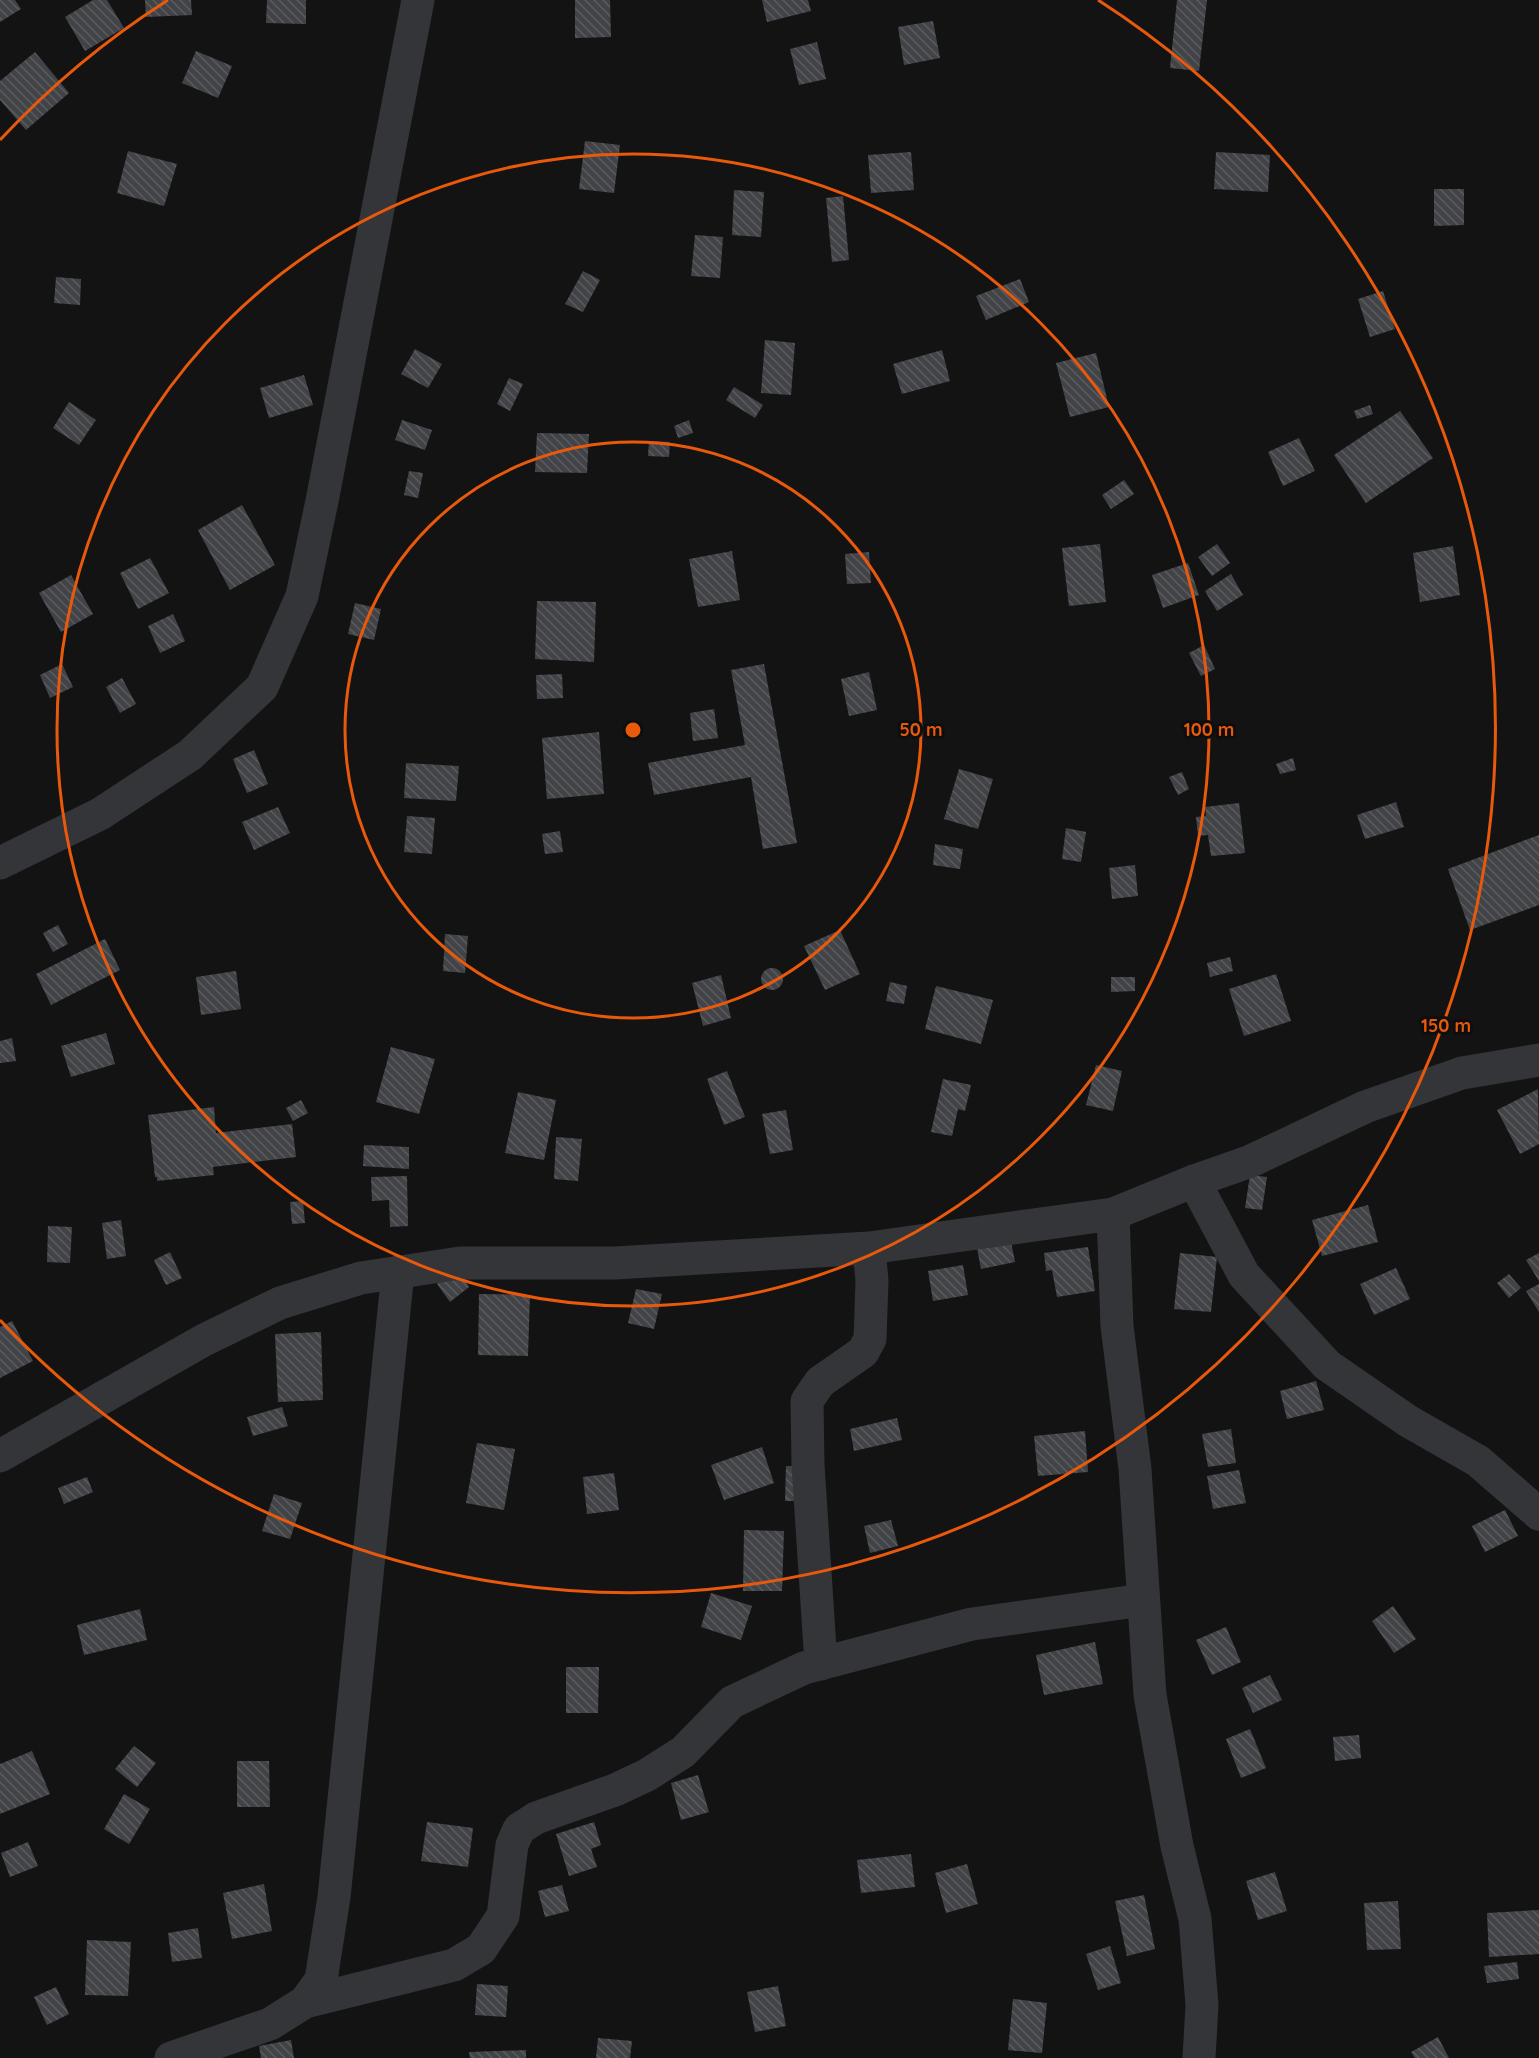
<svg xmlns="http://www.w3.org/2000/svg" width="1539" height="2058" viewBox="0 0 1539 2058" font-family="Quicksand,sans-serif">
<defs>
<pattern id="building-back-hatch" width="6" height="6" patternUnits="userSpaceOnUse" patternTransform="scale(1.5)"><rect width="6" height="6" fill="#424347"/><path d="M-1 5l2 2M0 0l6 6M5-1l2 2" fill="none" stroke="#5a5b5f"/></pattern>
</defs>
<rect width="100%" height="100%" fill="#131314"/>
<!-- building -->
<path fill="url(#building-back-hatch)" d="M0 0H15L21 9 0 22Z
M93 0H107L124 28 85 51 65 17Z
M145 0H191L192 15 146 17Z
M267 0H306V24L266 23Z
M575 0H610L611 37 575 38Z
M762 0H808L811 11 767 22Z
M1177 0H1207L1199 71 1170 68Z
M933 21 940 58 904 65 898 27Z
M817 42 826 79 799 85 790 49Z
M196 51 232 66 218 98 182 83Z
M35 52 69 93 26 130 0 100V81Z
M585 141 620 145 614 193 579 189Z
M128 151 177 164 164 206 117 193Z
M911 152 914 190 871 193 868 155Z
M1216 152 1270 155 1268 192 1214 189Z
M1434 189H1464V225L1434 226Z
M734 190 764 192 761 237 732 235Z
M843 196 849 260 832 262 826 198Z
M695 235 723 237 720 278 691 276Z
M583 271 600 280 583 312 565 304Z
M56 277 81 279 80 305 54 303Z
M1020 279 1029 302 986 320 976 296Z
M1383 291 1395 329 1370 337 1358 299Z
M765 340 795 343 791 395 761 393Z
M415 349 442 364 428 388 401 374Z
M942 350 950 381 902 394 893 364Z
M1096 353 1109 407 1070 417 1056 363Z
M304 375 313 405 269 418 260 388Z
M509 378 523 384 510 411 497 404Z
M734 387 763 405 755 418 726 400Z
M69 402 96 420 79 445 53 428Z
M1370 405 1373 414 1357 419 1354 411Z
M1400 411 1433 458 1366 503 1334 455Z
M402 420 432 430 425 450 395 440Z
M689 420 693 433 678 438 674 426Z
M537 433 589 434 587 473 535 472Z
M1299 438 1315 471 1283 486 1268 452Z
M649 441 670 442 669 457 648 456Z
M409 471 423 473 418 498 404 495Z
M1124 480 1134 494 1111 509 1102 495Z
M242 505 275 565 230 590 198 530Z
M1100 544 1106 602 1069 606 1062 548Z
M1217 544 1230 563 1212 576 1198 557Z
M1453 546 1460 595 1420 602 1413 553Z
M732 551 740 600 698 607 689 559Z
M869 552 871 583 847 584 845 554Z
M150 558 169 593 138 609 120 573Z
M1188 563 1199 595 1163 608 1152 575Z
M1231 574 1243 595 1217 611 1205 591Z
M71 575 93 614 61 632 39 593Z
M537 601 596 602 594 662 535 659Z
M355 603 381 609 374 640 348 634Z
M173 614 185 641 160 653 148 626Z
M1204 645 1215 669 1201 676 1189 653Z
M62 664 73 687 50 698 40 675Z
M764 664 797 843 763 849 751 777 654 795 648 763 745 745 731 670Z
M869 672 877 710 849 716 841 679Z
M562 674 563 698 537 699 536 675Z
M122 678 136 704 120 713 106 687Z
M714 709 718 738 693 741 690 713Z
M599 732 604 794 547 799 542 738Z
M254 750 268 784 247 793 233 759Z
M1293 758 1296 770 1280 774 1276 764Z
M406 763 459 766 456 801 404 798Z
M959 769 993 779 978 829 944 819Z
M1182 772 1189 789 1178 795 1169 777Z
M1396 802 1404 827 1365 839 1357 815Z
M1239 803 1245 853 1211 856 1208 835 1198 836 1196 817 1206 816 1205 807Z
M278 807 290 833 254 850 242 822Z
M407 816 435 818 432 854 404 852Z
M1066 828 1086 832 1081 862 1062 859Z
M560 831 563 852 545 854 542 834Z
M1539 835V905L1470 930 1448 869Z
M935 844 963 849 960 869 933 865Z
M1135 865 1138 896 1112 899 1109 868Z
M58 925 68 944 53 952 43 933Z
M840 930 860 974 825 990 804 946Z
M445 934 468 936 465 973 443 971Z
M105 939 120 970 51 1005 36 974Z
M1230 957 1233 971 1210 977 1207 963Z
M761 979a11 11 0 1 1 22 0a11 11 0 1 1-22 0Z
M236 971 241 1009 201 1015 196 977Z
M1276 974 1291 1021 1244 1036 1229 989Z
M721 975 731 1018 703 1026 692 983Z
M1111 977H1135V991L1111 992Z
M890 982 907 986 904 1004 886 1001Z
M936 986 993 1000 981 1044 925 1029Z
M106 1033 115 1064 71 1077 61 1046Z
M12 1038 16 1061 0 1063V1041Z
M391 1047 435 1059 419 1114 376 1102Z
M1096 1065 1122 1071 1113 1111 1086 1105Z
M727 1071 745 1117 724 1125 707 1079Z
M943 1079 971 1085 965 1111 958 1109 952 1136 931 1132Z
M1538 1089 1539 1144 1520 1154 1497 1110Z
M518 1092 556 1100 544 1160 505 1153Z
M301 1100 308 1113 293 1121 286 1108Z
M214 1107 216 1133 292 1124 296 1157 213 1167 214 1175 157 1181V1177H155L148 1115Z
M786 1110 793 1150 770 1154 762 1114Z
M556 1137 582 1139 578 1181 554 1179Z
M364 1145 409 1147V1169L363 1166Z
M1250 1175 1267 1177 1262 1210 1245 1208Z
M407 1176 408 1226 390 1227 389 1200 372 1201 371 1177Z
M303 1201 305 1223 292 1224 290 1202Z
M1368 1205 1378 1242 1322 1256 1312 1220Z
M121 1220 126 1256 107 1259 102 1223Z
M48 1226 72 1227 70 1263 47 1262Z
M1010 1236 1015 1262 981 1269 976 1243Z
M1088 1247 1095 1291 1057 1297 1052 1270 1046 1271 1044 1253Z
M170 1252 182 1278 166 1285 154 1260Z
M1180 1253 1217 1257 1211 1312 1174 1309Z
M1539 1253V1281L1526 1260Z
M963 1265 968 1295 933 1301 928 1271Z
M1396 1268 1410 1299 1374 1315 1360 1284Z
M456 1269 469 1287 450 1302 437 1284Z
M1509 1274 1521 1288 1509 1298 1497 1283Z
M1539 1284V1312L1526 1291Z
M636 1289 662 1294 654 1329 628 1323Z
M479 1294 530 1295 528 1356 478 1355Z
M12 1321 33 1361 0 1378V1327Z
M321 1332 323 1400 278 1402 275 1334Z
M1316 1381 1324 1410 1287 1419 1280 1391Z
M282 1407 288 1426 253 1436 247 1417Z
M897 1418 902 1440 854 1451 850 1429Z
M1231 1429 1236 1463 1208 1467 1202 1434Z
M1085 1431 1088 1472 1038 1476 1034 1436Z
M477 1443 515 1449 504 1510 466 1503Z
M762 1447 774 1483 724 1500 711 1465Z
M786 1466 808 1467V1501H785Z
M1239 1470 1246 1503 1213 1509 1207 1476Z
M614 1473 619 1510 587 1514 583 1477Z
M87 1477 93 1492 64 1504 58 1488Z
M274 1494 302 1503 290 1539 262 1531Z
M1505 1510 1518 1536 1485 1552 1472 1526Z
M891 1520 898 1546 870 1553 864 1526Z
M744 1530 784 1531 782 1591H743Z
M711 1593 752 1606 741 1640 701 1627Z
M1393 1606 1416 1639 1394 1653 1372 1621Z
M140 1609 147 1640 84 1655 77 1625Z
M1226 1627 1241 1662 1212 1675 1196 1640Z
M1095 1642 1103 1684 1044 1695 1036 1655Z
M566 1667H599L598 1713H566Z
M1270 1675 1282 1700 1253 1713 1242 1688Z
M1250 1729 1266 1768 1241 1778 1226 1739Z
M1359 1735 1361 1758 1335 1761 1333 1737Z
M134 1746 156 1763 137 1787 115 1769Z
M32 1751 50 1794 0 1814V1764Z
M237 1761H269L270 1807H237Z
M698 1775 709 1812 681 1820 671 1783Z
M124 1794 150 1809 129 1844 104 1829Z
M427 1822 473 1828 468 1867 421 1861Z
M594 1822 601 1845 591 1849 597 1867 569 1876 556 1834Z
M28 1842 38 1866 10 1877 1 1853Z
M911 1854 915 1887 861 1893 857 1860Z
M967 1864 978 1904 946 1913 935 1873Z
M1275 1872 1287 1911 1258 1920 1246 1881Z
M264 1884 272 1931 232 1939 223 1893Z
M562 1885 569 1911 545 1917 538 1891Z
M1144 1895 1155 1949 1127 1956 1115 1901Z
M1398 1901 1401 1949 1367 1950 1364 1903Z
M1539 1910V1954L1489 1957 1487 1913Z
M198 1928 202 1958 172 1962 168 1933Z
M87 1940 131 1942 128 1996 85 1995Z
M1110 1946 1121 1983 1098 1990 1086 1954Z
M1517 1962 1519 1979 1487 1983 1484 1966Z
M477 1984 508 1986 506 2017 475 2015Z
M778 1986 786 2026 755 2032 747 1992Z
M56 1987 69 2014 47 2025 34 1997Z
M1013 1999 1047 2003 1042 2053 1008 2050Z
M1438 2037 1449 2058H1415L1411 2052Z
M598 2038 632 2041 630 2058H596Z
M291 2040 294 2058H261L259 2046Z
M526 2050V2058H470L469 2052Z"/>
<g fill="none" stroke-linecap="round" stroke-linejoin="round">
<!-- street -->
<path stroke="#343539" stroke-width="33" d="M0 863 100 814 190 755 262 687 302 596 323 496 418 0
M1194 1181 1244 1275 1327 1365 1408 1421 1478 1461 1539 1514
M1113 1214 1117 1326 1135 1469 1150 1695 1177 1846 1195 1919 1202 2005 1199 2058
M0 1456 204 1340 280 1303 361 1278 460 1263H615L869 1248 1113 1214 1194 1181 1251 1161 1365 1107 1462 1073 1539 1060
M821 1664 808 1465 807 1401 820 1382 863 1352 870 1339 872 1281 869 1248
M305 2002 454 1965 481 1949 503 1916 512 1845 519 1829 536 1818 615 1790 647 1775 683 1752 732 1702 804 1668 972 1624 1143 1600
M171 2058 270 2024 305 2002 321 1980 334 1897 398 1272"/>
</g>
<!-- distance rings -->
<g fill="none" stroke="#e8590c" stroke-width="3">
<circle cx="633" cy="730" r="288"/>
<circle cx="633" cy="730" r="576"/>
<path d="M0 140A865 865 0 0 1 168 0M1098 0A865 865 0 1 1 0 1320"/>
</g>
<circle cx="633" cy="730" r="9" fill="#e8590c" stroke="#0e0e0f" stroke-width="3"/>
<g font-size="18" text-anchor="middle" font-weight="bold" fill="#e8590c" stroke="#0e0e0f" stroke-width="6" stroke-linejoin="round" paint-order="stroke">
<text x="921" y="736">50 m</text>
<text x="1209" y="736">100 m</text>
<text x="1446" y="1032">150 m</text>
</g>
</svg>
